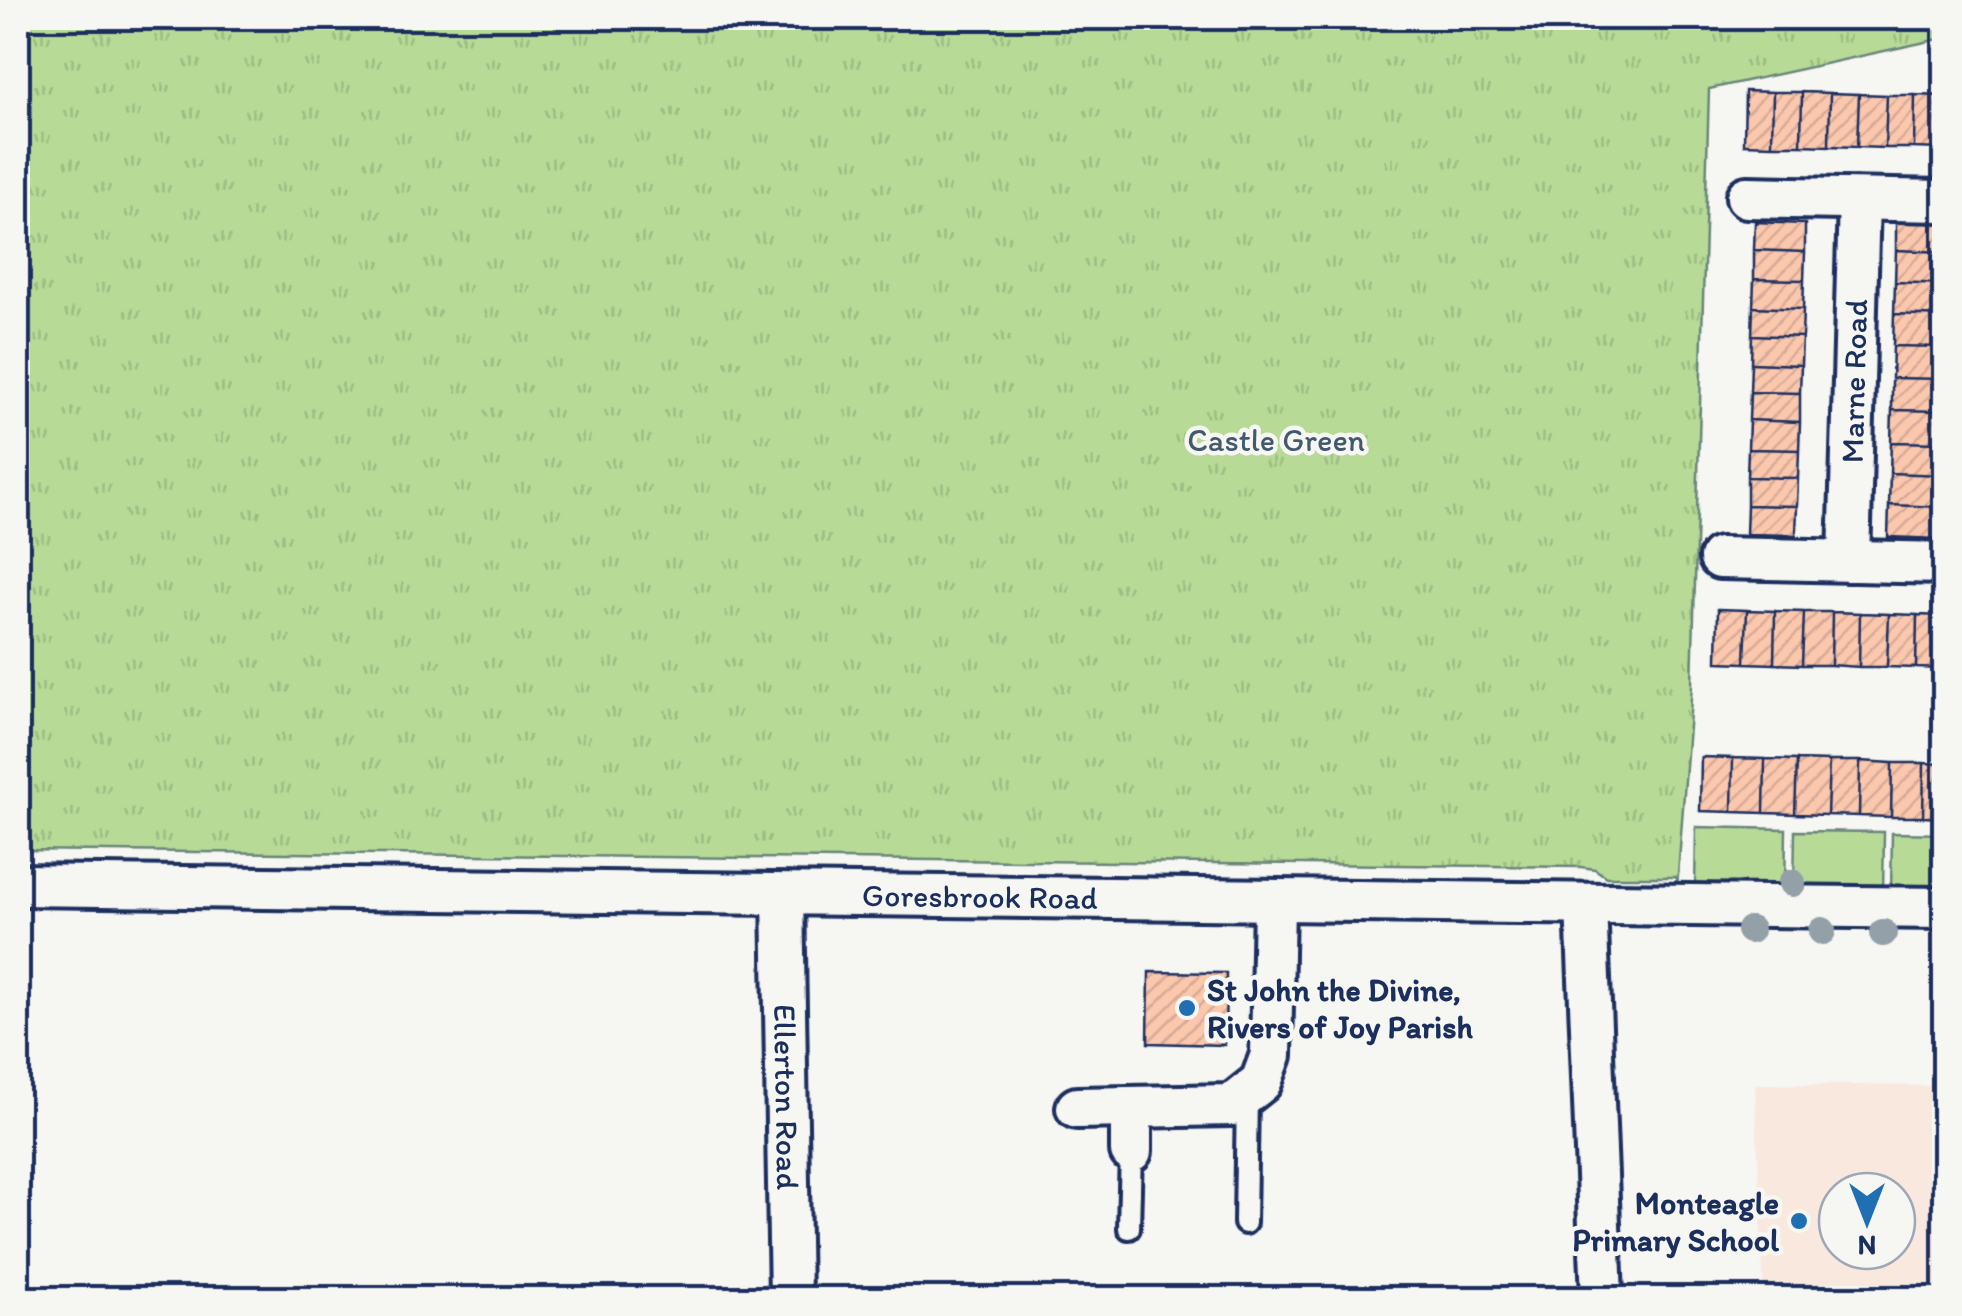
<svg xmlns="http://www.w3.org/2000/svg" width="1962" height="1316" viewBox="0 0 1962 1316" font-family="Itim,sans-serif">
<defs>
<pattern id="park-tufts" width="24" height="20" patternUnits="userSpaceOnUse" patternTransform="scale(2.5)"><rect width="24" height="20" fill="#b7db96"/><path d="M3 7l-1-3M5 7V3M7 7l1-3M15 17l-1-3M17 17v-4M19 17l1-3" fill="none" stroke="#9dbc84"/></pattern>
<pattern id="building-hatch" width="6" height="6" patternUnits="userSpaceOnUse" patternTransform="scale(2.5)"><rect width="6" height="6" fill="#fbc7ad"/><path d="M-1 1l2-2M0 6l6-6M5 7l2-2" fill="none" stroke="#d7ab97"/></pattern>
</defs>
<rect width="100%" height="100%" fill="#f6f6f2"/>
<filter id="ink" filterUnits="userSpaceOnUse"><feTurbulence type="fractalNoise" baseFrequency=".01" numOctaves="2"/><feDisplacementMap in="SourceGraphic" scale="20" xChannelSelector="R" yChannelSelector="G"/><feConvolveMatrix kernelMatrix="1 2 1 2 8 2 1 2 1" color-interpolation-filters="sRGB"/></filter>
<g filter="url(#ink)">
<!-- built -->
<path fill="#f8e8dd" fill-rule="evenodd" d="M1755 1084 1944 1086V1298H1764ZM1837 1191H1897V1251H1837Z"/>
<!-- green -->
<path fill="#b7db96" stroke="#69857a" stroke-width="2.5" d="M1696 827 1786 829 1785 893 1695 891Z
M1795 831 1884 832 1883 893 1794 892Z
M1892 833 1944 834V894L1891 893Z"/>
<!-- park -->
<path fill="url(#park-tufts)" stroke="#69857a" stroke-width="2.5" d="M18 18H1944V38L1709 89 1692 685 1677 889 1676 877H1606L1595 869 1581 867 18 850Z"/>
<!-- building -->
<path fill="url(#building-hatch)" stroke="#1b2f5e" stroke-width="2.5" d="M1745 91 1773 92 1772 145 1744 144Z
M1773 92H1802L1801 145H1772Z
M1802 92 1830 93 1829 146 1801 145Z
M1830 93 1859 94 1857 147 1829 146Z
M1859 94 1887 95 1885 148 1857 147Z
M1887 95H1915L1914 148H1885Z
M1915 95 1943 96 1942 149 1914 148Z
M1896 219 1944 220V252L1896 250Z
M1755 222 1805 224V252L1754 250Z
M1754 250 1805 252 1804 280 1754 279Z
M1896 250 1944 252V284L1895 282Z
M1754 279 1804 280 1803 309 1753 307Z
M1895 282 1944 284V316L1894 314Z
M1753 307 1803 309 1802 337 1752 335Z
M1894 314 1944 316V347L1893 346Z
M1752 335 1802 337 1801 365 1751 363Z
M1893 346 1944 347V379L1892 378Z
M1751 363 1801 365 1800 393 1750 392Z
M1892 378 1944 379V411L1892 410Z
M1750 392 1800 393V422L1749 420Z
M1892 410 1944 411 1943 443 1891 442Z
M1749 420 1800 422 1799 450 1748 449Z
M1891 442 1943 443 1942 475 1890 473Z
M1748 449 1799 450 1798 478 1747 477Z
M1890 473 1942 475V507L1889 505Z
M1747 477 1798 478 1797 506 1747 505Z
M1747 505 1797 506 1796 535 1746 534Z
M1889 505 1942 507 1941 539 1888 537Z
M1718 609 1747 610 1745 663 1717 662Z
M1747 610 1775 611 1774 664 1745 663Z
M1775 611 1804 612 1802 665 1774 664Z
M1804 612H1832L1831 665H1802Z
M1832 612 1860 613 1859 667 1831 665Z
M1860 613 1889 614 1887 667H1859Z
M1889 614 1917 615 1916 668 1887 667Z
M1917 615 1944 616V669L1916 668Z
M1701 757 1733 758 1732 812 1700 811Z
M1733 758 1765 759 1764 813 1732 812Z
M1765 759 1797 760 1795 814 1764 813Z
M1797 760 1829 761 1827 815 1795 814Z
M1829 761H1860L1859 816 1827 815Z
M1860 761 1892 763 1891 817 1859 816Z
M1892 763H1924L1923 817H1891Z
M1924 763 1944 764V818L1923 817Z
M1149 972 1226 973 1225 1045 1148 1043Z"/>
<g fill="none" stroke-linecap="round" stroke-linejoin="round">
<defs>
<path id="service" d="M1245 1223 1247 1095
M1129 1228 1131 1151"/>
<g id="minor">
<path d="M1747 197 1944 201"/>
<path d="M1720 558 1944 563"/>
<path id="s1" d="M1849 561 1859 200"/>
<path id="s2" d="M18 885 1944 908"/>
<path id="s3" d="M783 895 790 1298"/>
<path d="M1586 905 1602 1298"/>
<path d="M1077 1108 1232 1105 1261 1082 1271 1055 1274 902"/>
<path d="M1131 1108V1151"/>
</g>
</defs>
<!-- service casing -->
<use href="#service" stroke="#1b2f5e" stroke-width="28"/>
<!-- minor casing -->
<use href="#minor" stroke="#1b2f5e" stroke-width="48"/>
<!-- service -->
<use href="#service" stroke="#f6f6f2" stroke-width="20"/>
<!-- minor -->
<use href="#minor" stroke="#f6f6f2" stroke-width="40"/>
</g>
<!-- trees -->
<g fill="#93a0a8">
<circle cx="1792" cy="883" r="14"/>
<circle cx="1750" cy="930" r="14"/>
<circle cx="1822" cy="931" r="14"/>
<circle cx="1883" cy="933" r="14"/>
</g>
</g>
<!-- markers -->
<g fill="#1f6fb2" stroke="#f6f6f2" stroke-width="4">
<circle cx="1187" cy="1008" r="10"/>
<circle cx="1799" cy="1221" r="10"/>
</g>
<g text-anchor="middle" stroke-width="9" stroke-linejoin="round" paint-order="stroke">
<!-- street labels -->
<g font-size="32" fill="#1b2f5e" stroke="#f6f6f2">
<text dy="11" stroke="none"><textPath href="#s1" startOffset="180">Marne Road</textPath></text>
<text dy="11" stroke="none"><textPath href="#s2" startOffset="962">Goresbrook Road</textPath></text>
<text dy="11" stroke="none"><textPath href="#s3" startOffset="202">Ellerton Road</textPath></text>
</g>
<!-- park labels -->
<g font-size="32" fill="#425a6c" stroke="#f6f6f2">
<text x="1276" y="451">Castle Green</text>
</g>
<!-- poi labels -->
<g font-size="32" font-weight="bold" fill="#1b2f5e" stroke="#f6f6f2" text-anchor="start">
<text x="1207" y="1001">St John the Divine,<tspan x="1207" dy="37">Rivers of Joy Parish</tspan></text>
<text x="1779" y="1214" text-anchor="end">Monteagle<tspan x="1779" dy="37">Primary School</tspan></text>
</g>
</g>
<!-- margin -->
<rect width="1962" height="1316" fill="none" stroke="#f6f6f2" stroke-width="60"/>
<rect x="30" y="30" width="1902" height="1256" fill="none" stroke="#1b2f5e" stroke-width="4" filter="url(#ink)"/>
<!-- north arrow -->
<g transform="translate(1867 1221) rotate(180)"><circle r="48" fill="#f6f6f2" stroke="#9ea6b7" stroke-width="2.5"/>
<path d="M0-8L18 38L0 25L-18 38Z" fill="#1f6fb2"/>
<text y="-15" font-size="28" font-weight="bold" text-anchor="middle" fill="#1b2f5e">N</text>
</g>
</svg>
